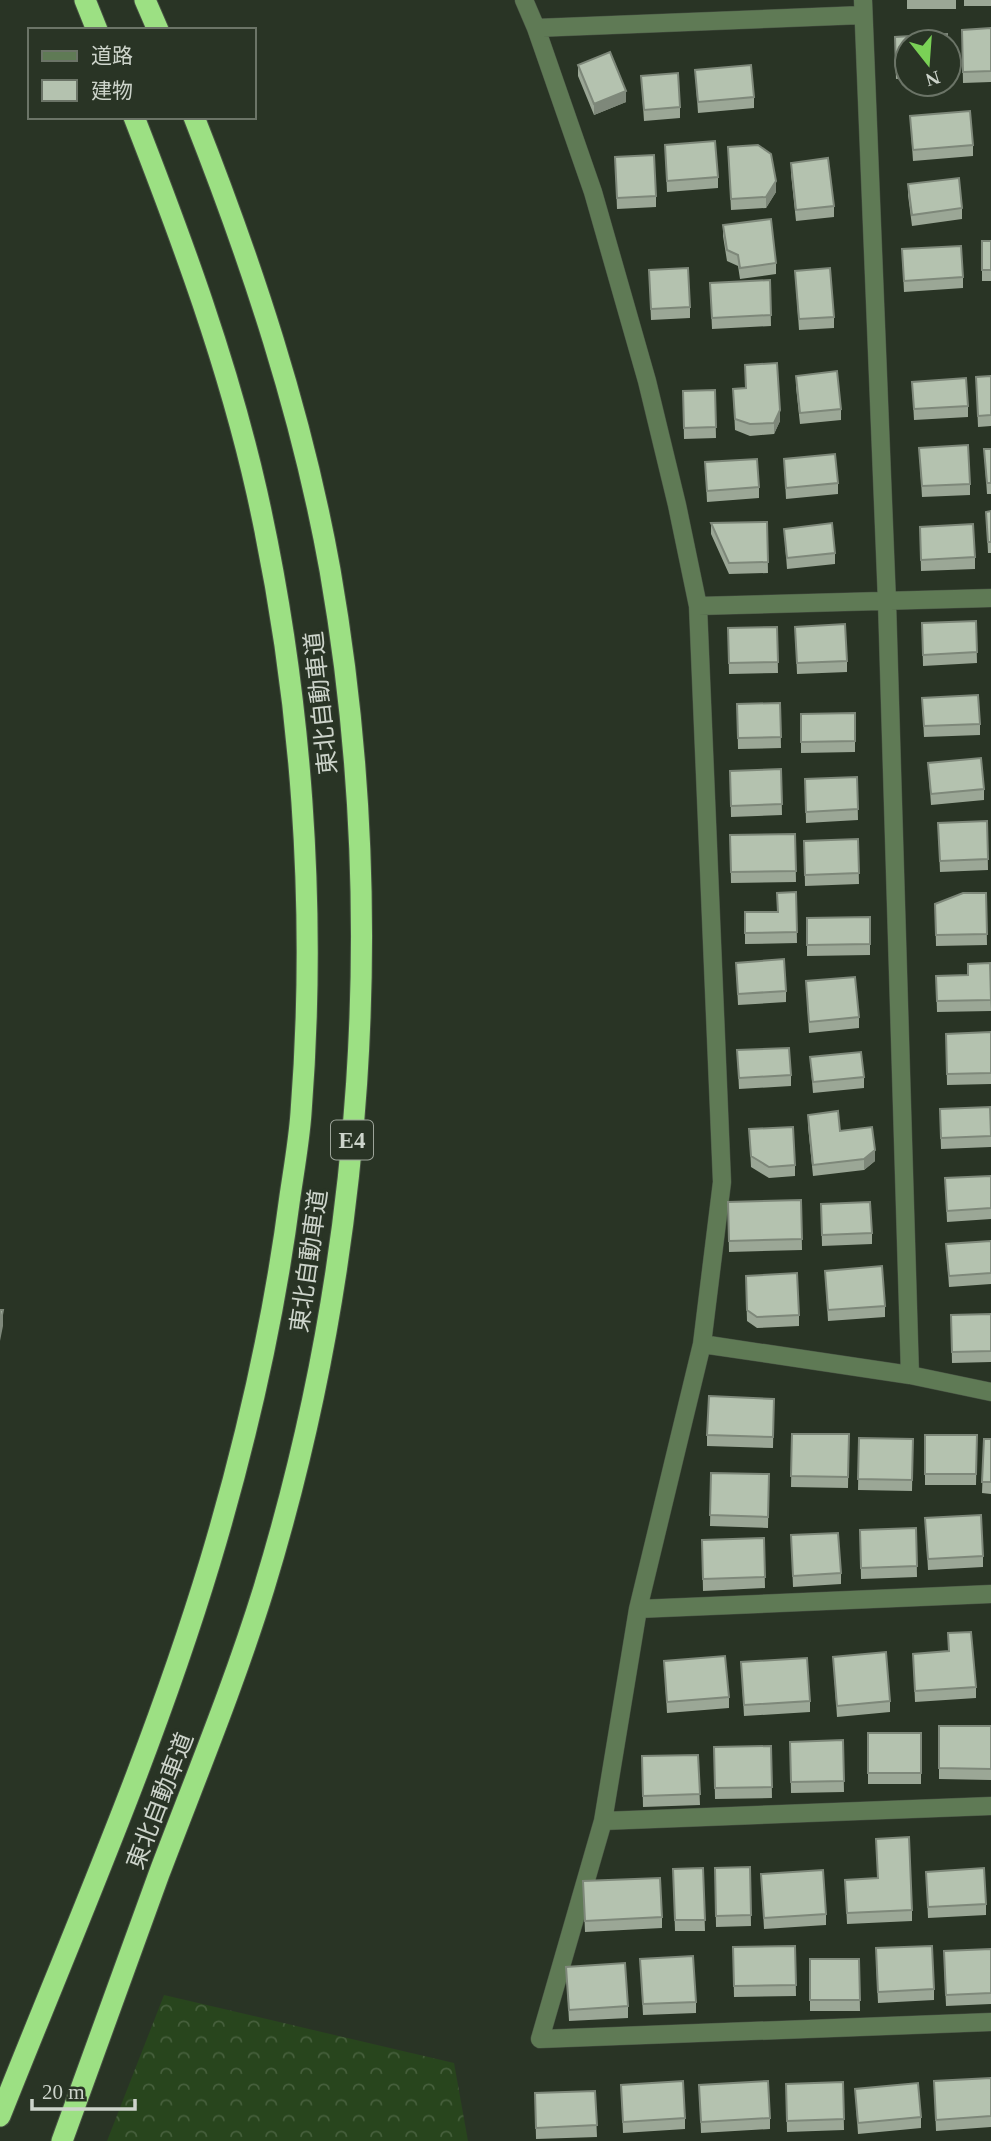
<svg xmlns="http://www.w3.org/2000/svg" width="991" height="2141" viewBox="0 0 991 2141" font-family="'Times New Roman','Noto Sans JP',serif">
<defs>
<pattern id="forest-crowns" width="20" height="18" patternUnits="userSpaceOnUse" patternTransform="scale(1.75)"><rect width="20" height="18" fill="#28451d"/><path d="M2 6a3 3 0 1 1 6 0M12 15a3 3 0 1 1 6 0" fill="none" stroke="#465f3c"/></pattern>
</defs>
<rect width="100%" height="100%" fill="#293425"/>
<!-- forest -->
<path fill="url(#forest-crowns)" d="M164 1995 454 2063 468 2141H107Z"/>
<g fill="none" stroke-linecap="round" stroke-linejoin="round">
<defs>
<path id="minor" d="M524 0 536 28 593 192 647 381 677 505 698 606 722 1182 702 1344 638 1609 603 1821 540 2039 991 2022
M863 0 887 602 910 1375
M536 28 863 15
M698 606 991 598
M702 1344 910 1375 991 1392
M638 1609 991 1594
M603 1821 991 1806"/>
<path id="highway" d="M85 0 97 30
M145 0 158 30
M0 2116C73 1932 153 1751 210 1562 246 1442 274 1320 290 1196 294 1169 299 1141 301 1113 317 907 302 695 257 493 228 364 182 240 134 117
M62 2141C94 2052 126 1963 159 1874 195 1779 234 1685 264 1588 364 1260 389 908 330 570 302 414 252 264 194 117"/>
</defs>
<!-- minor casing -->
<use href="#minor" stroke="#475143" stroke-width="19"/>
<!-- highway casing -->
<use href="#highway" stroke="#475143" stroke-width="23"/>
<!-- minor -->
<use href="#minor" stroke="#5f7a55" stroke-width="18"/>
<!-- highway -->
<use href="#highway" stroke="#9ce083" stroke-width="21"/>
</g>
<!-- wall -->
<path fill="#9ba796" d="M907 0H956V9H907Z
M964 0H991V6H964Z
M991 28V82L963 83 962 30Z
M907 42V78L896 79 895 48Z
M578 65 626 102 594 115 578 76Z
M695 70 754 97V108L698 113Z
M641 76 680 107V118L644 121Z
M910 116 973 145V156L913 161Z
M665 145 718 177V188L667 192Z
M728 147 776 192 766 208 731 210Z
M615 157 656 196V207L617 209Z
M791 163 834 206V217L796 221 791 174Z
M908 184 962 208V219L912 226 908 195Z
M723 225 776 263V274L740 279 738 266 727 261 723 236Z
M982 241H991V281H982Z
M902 249 963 277V288L904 292Z
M649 270 690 307V318L651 320Z
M795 271 834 317V328L799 330Z
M770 280 771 326 712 329 710 283Z
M745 365 780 421 774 434 750 436 735 430 733 389 746 388Z
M796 376 841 409V420L800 424 796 387Z
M991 376V426L978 427 976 377Z
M912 382 968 406V417L914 420Z
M715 390 716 438 684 439 683 391Z
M919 448 970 484V495L922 497Z
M984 449H991V494H987Z
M784 459 838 483V494L786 499Z
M705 462 759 487V498L707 502Z
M991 511V553H988L986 512Z
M767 522 768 573 729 574 711 534V523Z
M920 527 975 557V569L921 571Z
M784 529 835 553V564L787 569Z
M976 621 977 663 923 666 922 623Z
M777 627 778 673 729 674 728 628Z
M795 627 847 661V672L797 674Z
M922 698 980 724V735L924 737Z
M780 703 781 748 738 749 737 704Z
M855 713V752L801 753V714Z
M928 763 984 789V800L931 805Z
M781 769 782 815 731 817 730 771Z
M857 777 858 820 806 823 805 779Z
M987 821 988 870 940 872 938 823Z
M795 834 796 882 731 883 730 835Z
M858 839 859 884 805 886 804 841Z
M796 892 797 943 745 944V912H777Z
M986 893 987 945 936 946 935 904Z
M870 917V955L807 956V918Z
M736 963 786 991V1002L738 1005Z
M990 963 991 1011 937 1012 936 976 968 975Z
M806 981 859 1017V1028L809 1033Z
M991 1032V1084L947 1085 946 1034Z
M737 1050 791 1075V1086L739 1089Z
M810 1057 864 1077V1088L813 1093Z
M808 1115 840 1131 875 1161 864 1170 813 1176 808 1126Z
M940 1120 991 1124V1147L941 1149Z
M749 1129 795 1165V1176L769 1178 751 1167Z
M991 1176V1219L947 1222 945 1178Z
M801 1200 802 1250 729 1252 728 1202Z
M821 1204 872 1233V1244L822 1246Z
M991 1241V1284L949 1287 946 1244Z
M825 1271 885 1306V1317L828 1321Z
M746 1287 799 1315V1326L757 1328 747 1321Z
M991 1314V1362L952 1363 951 1315Z
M774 1399 773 1448 707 1446V1435Z
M792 1434H849L848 1488 791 1487Z
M925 1435H977L976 1485H925Z
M859 1438 913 1439 912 1491 858 1490Z
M984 1439H991V1494L982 1493Z
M711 1473 769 1474 768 1528 710 1526Z
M925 1518 983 1556V1567L928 1570Z
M916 1528 917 1577 861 1579 860 1530Z
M791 1535 841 1573V1584L793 1587Z
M764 1538 765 1588 703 1591 702 1540Z
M948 1633 976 1687V1698L915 1702 913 1654 948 1651Z
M833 1657 890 1701V1712L837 1717Z
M664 1661 729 1697V1708L667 1713Z
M741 1662 810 1701V1712L744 1716Z
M939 1726H991V1780L939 1779Z
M868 1733H921V1784H868Z
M843 1740 844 1792 791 1793 790 1742Z
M771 1746 772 1798 715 1799 714 1747Z
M698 1755 700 1805 643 1807 642 1756Z
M750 1867 751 1926 716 1927 715 1868Z
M703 1868 705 1931H675L673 1869Z
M926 1872 986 1904V1915L928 1918Z
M761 1874 826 1914V1925L764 1929Z
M877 1878 912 1910V1921L847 1924 845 1880Z
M583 1881 662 1917V1928L585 1932Z
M795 1946 796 1996 734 1997 733 1947Z
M991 1949V2004L946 2006 944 1962Z
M640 1959 696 2002V2013L643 2015Z
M810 1959H859L860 2011H810Z
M876 1959 934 1989V2000L878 2003Z
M566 1967 628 2006V2018L569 2021Z
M991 2078V2127L936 2131 934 2081Z
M843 2082 844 2130 787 2132 786 2084Z
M621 2085 685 2118V2129L623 2133Z
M699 2085 770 2118V2129L701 2133Z
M855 2089 921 2117V2128L858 2134Z
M595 2091 597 2137 536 2139 535 2093Z"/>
<!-- shaded-wall -->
<path fill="#7e887a" d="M626 91V102L594 115V104Z
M776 181V192L766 208V197Z
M780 410V421L774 434V423Z
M875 1150V1161L864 1170V1159Z
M3 1310V1326L0 1341V1325Z"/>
<!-- building -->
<path fill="#b4c2af" stroke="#7e887a" stroke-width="2" d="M991 28V71L963 72 962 30Z
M947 34V42H907V67L896 68 895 37Z
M610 52 626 91 594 104 578 65Z
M751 65 754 97 698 102 695 70Z
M678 73 680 107 644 110 641 76Z
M970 111 973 145 913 150 910 116Z
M715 141 718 177 667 181 665 145Z
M758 145 771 154 776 181 766 197 731 199 728 147Z
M654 155 656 196 617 198 615 157Z
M828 158 834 206 796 210 791 163Z
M959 178 962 208 912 215 908 184Z
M771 219 776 263 740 268 738 255 727 250 723 225Z
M982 241H991V270H982Z
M961 246 963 277 904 281 902 249Z
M688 268 690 307 651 309 649 270Z
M830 268 834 317 799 319 795 271Z
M770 280 771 315 712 318 710 283Z
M777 363 780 410 774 423 750 424 735 419 733 389 746 388 745 365Z
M837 371 841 409 800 413 796 376Z
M991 376V415L978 416 976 377Z
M966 378 968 406 914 409 912 382Z
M715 390 716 427 684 428 683 391Z
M968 445 970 484 922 486 919 448Z
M984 449H991V483H987Z
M835 454 838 483 786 488 784 459Z
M757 459 759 487 707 491 705 462Z
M991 511V542H988L986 512Z
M767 522 768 562 729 563 711 523Z
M832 523 835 553 787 558 784 529Z
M973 524 975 557 921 560 920 527Z
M976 621 977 652 923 655 922 623Z
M845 624 847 661 797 663 795 627Z
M777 627 778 662 729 663 728 628Z
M978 695 980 724 924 726 922 698Z
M780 703 781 737 738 738 737 704Z
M855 713V741L801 742V714Z
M981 758 984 789 931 794 928 763Z
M781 769 782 804 731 806 730 771Z
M857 777 858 809 806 812 805 779Z
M987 821 988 859 940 861 938 823Z
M795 834 796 871 731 872 730 835Z
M858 839 859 873 805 875 804 841Z
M796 892 797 932 745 933V912H778L777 893Z
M963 893H986L987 934 936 935 935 904Z
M870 917V944L807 945V918Z
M784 959 786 991 738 994 736 963Z
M990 963 991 1000 937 1001 936 976 968 975V964Z
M855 977 859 1017 809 1022 806 981Z
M991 1032V1073L947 1074 946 1034Z
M789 1048 791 1075 739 1078 737 1050Z
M861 1052 864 1077 813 1082 810 1057Z
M990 1107 991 1136 941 1138 940 1109Z
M838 1111 840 1131 872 1127 875 1150 864 1159 813 1165 808 1115Z
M793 1127 795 1165 769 1167 751 1156 749 1129Z
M991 1176V1208L947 1211 945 1178Z
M801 1200 802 1239 729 1241 728 1202Z
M870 1202 872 1233 822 1235 821 1204Z
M991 1241V1273L949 1276 946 1244Z
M882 1266 885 1306 828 1310 825 1271Z
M797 1273 799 1315 757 1317 747 1310 746 1276Z
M0 1310H3L0 1325Z
M991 1314V1351L952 1352 951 1315Z
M709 1396 774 1399 773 1437 707 1435Z
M792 1434H849L848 1477 791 1476Z
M925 1435H977L976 1474H925Z
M859 1438 913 1439 912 1480 858 1479Z
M984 1439H991V1482H982Z
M711 1473 769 1474 768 1517 710 1515Z
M981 1515 983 1556 928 1559 925 1518Z
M916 1528 917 1566 861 1568 860 1530Z
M838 1533 841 1573 793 1576 791 1535Z
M764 1538 765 1577 703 1579 702 1540Z
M971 1632 976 1687 915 1691 913 1654 949 1651 948 1633Z
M886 1652 890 1701 837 1706 833 1657Z
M725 1656 729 1697 667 1702 664 1661Z
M807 1658 810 1701 744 1705 741 1662Z
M939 1726H991V1769L939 1768Z
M868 1733H921V1773H868Z
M843 1740 844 1781 791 1782 790 1742Z
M771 1746 772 1787 715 1788 714 1747Z
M698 1755 700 1794 643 1796 642 1756Z
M909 1837 912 1910 847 1913 845 1880 878 1878 876 1839Z
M750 1867 751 1915 716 1916 715 1868Z
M703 1868 705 1920H675L673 1869Z
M984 1868 986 1904 928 1907 926 1872Z
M823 1870 826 1914 764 1918 761 1874Z
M660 1878 662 1917 585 1921 583 1881Z
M795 1946 796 1985 734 1986 733 1947Z
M932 1946 934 1989 878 1992 876 1948Z
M991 1949V1993L946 1995 944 1951Z
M693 1956 696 2002 643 2004 640 1959Z
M810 1959H859L860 2000H810Z
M625 1963 628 2006 569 2010 566 1967Z
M991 2078V2116L936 2120 934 2081Z
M683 2081 685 2118 623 2122 621 2085Z
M768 2081 770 2118 701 2122 699 2085Z
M843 2082 844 2119 787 2121 786 2084Z
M918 2083 921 2117 858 2123 855 2089Z
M595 2091 597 2125 536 2128 535 2093Z"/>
<g text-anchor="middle" stroke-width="7" stroke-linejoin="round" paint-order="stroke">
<!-- shield labels -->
<rect fill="#293425" stroke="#9ca499" stroke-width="2" x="331" y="1120.5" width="42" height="39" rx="5"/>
<g font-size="23" font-weight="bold" fill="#cdd4cb">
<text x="352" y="1148">E4</text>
</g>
<!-- street labels -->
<g font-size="24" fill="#cdd4cb" stroke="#293425">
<text transform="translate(321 703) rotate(-96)" y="8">東北自動車道</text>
<text transform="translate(309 1261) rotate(-82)" y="8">東北自動車道</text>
<text transform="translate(160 1801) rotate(-69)" y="8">東北自動車道</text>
</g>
</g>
<!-- legend -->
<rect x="28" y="28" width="228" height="91" fill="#293425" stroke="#6b7467" stroke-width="2"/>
<rect x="42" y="51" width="35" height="10" fill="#5f7a55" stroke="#6b7467" stroke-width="2"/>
<text x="91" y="63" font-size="21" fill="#cdd4cb">道路</text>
<rect x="42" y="80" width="35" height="21" fill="#b4c2af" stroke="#6b7467" stroke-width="2"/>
<text x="91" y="98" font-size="21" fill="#cdd4cb">建物</text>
<!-- north arrow -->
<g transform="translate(928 63) rotate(163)"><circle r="33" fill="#293425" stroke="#6b7467" stroke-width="2"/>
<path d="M0-5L12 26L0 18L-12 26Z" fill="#7ad156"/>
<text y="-10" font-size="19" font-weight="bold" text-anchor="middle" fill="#cdd4cb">N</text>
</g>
<!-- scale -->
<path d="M32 2099v10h103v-10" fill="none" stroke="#cdd4cb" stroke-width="3.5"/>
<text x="42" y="2099" font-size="21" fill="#cdd4cb" stroke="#293425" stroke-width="5" paint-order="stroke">20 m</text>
</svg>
